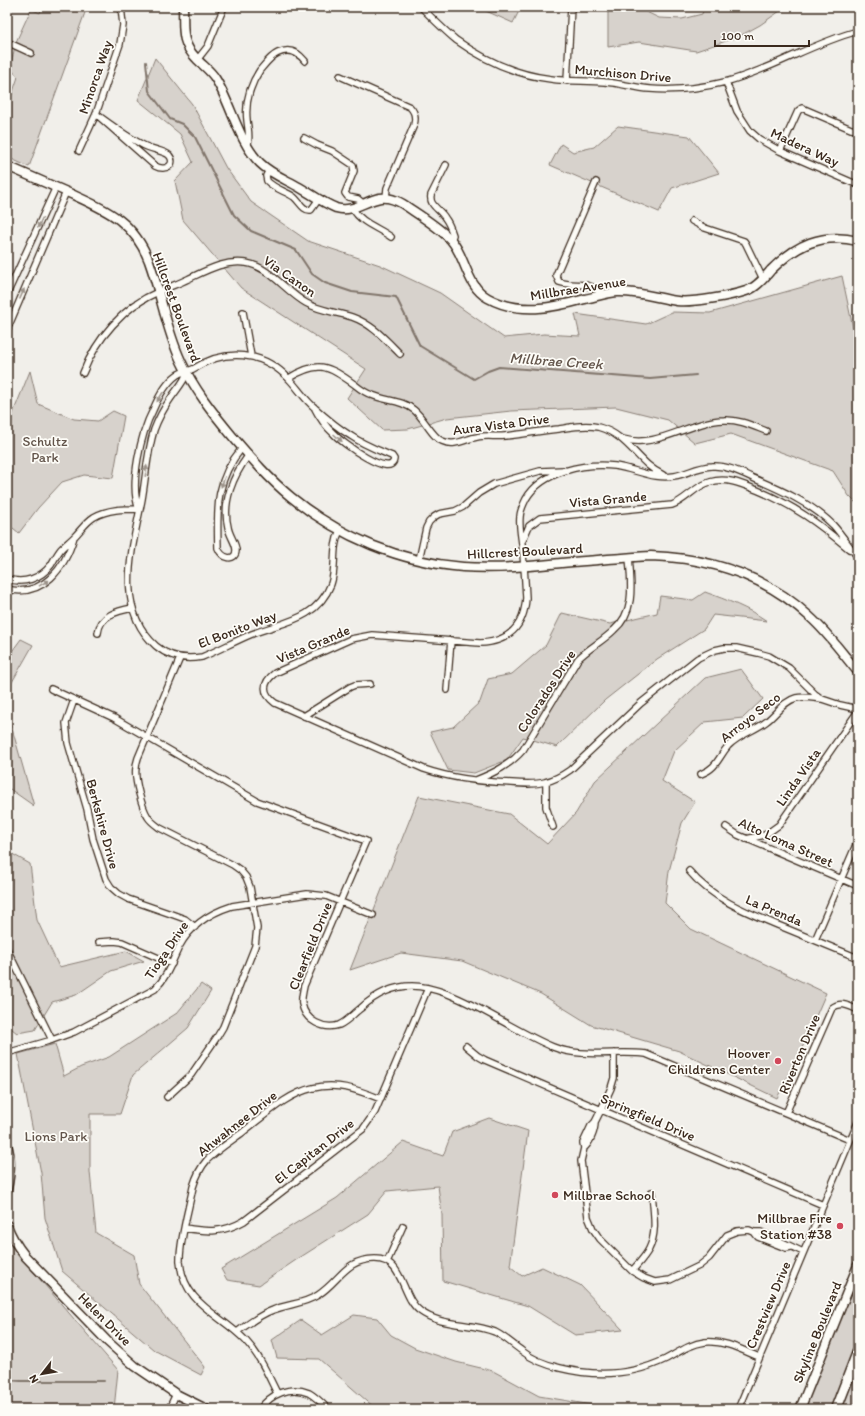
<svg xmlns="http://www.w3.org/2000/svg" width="865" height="1416" viewBox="0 0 865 1416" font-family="Itim,sans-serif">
<rect width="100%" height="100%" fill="#f1efea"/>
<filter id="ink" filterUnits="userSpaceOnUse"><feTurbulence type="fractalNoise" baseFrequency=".025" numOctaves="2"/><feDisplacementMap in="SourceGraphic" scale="8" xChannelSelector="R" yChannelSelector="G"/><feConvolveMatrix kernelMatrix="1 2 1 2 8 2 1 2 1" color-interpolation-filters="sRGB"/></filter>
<g filter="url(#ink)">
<!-- green -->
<path fill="#d7d2cc" stroke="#897e75" d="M42 7H87L29 167 7 157V109L18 77 10 68 16 42 31 9 40 13Z
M481 7H519L520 9 513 23 486 11Z
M608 7H636L659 18 682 19 702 14 704 7H793L780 11 760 25 738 37 696 51 639 42 608 47Z
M155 58 192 104 226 168 251 202 308 241 380 265 440 293 504 338 544 334 580 336 575 314 646 324 672 312 710 313 842 276 853 328 858 332V505L849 496 833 471 731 434 695 443 668 420 616 407 511 411 447 418 408 429 382 430 347 398 366 369 241 288 183 220 175 181 193 162 180 134 138 100Z
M618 126 689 136 719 173 672 188 659 212 550 165 561 144 573 152 594 147Z
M30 371 38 404 74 419 98 421 113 411 124 416 113 478 84 475 62 482 38 508 19 533 8 524 7 522V428Z
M705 592C727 600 748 608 767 621L713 615 704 629 657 659 605 700 557 747 523 737 507 760 474 773 448 770 430 732 453 727 480 702 488 679 512 674 546 645 562 613 610 624 657 613 660 596 693 600Z
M21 639 33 645 7 691V658Z
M741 669 763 699 743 718 705 722 674 751 662 781 695 802 682 823 669 871 665 903 691 929 826 993 799 1055 777 1098 679 1051 591 1025 541 994 462 961 401 953 350 970 419 796 509 814 547 844 576 813 595 781 705 678Z
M7 711 34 806 7 787Z
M7 851 30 864 37 920 59 967 126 951 144 961 111 971 76 995 52 1002 35 1030 17 1033 7 1025Z
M201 984 211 991 188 1028 133 1075 120 1114H90V1172L96 1233 134 1255 139 1284 205 1367 201 1375 154 1350 62 1271 45 1218 41 1173 18 1054 55 1044 64 1076 81 1067 109 1057 177 1013Z
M489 1118 528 1131 510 1266 522 1276 542 1267 580 1285 623 1330 575 1335 528 1306 443 1281 442 1215 438 1186 387 1191 368 1214 296 1260 259 1285 227 1280 221 1269 337 1198 403 1142 443 1156 452 1132Z
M7 1241 118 1370 114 1409H7Z
M858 1267V1409H804Z
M354 1315 377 1318 391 1335 415 1348 456 1362 493 1371 539 1396 598 1406V1409H376L319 1359 277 1358 272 1340 301 1320 322 1335Z"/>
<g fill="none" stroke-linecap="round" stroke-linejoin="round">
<!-- stream -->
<path stroke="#80746b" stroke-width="2" d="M146 62 149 91 170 119 182 124 195 137 234 215 251 231 296 250 312 274 325 283 352 292 396 297 420 346 474 379 488 371 499 367 650 379 696 375
M7 1380 21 1381H104"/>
<defs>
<path id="street" d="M421 7C432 18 444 30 456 40 484 60 517 75 551 79 569 82 587 80 605 82 620 83 635 88 650 89 675 91 701 88 725 82 771 70 812 43 858 31
M7 42 31 53
M197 60 208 46 224 7
M340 76 410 107C415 112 416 118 414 125L387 188 386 198
M567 81 571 7
M726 82 737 111 750 131 759 139 780 151 858 185
M96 114C111 125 127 137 143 145 150 149 164 151 169 155 177 164 166 172 155 166Z
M304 138 317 145 332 151 353 165 354 171 345 193 348 197 358 199 364 204
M248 144C250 136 248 129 247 120 245 101 250 85 260 70 265 64 271 56 278 53 289 48 298 52 305 61
M79 151 96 114 120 44 123 25 121 7
M780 151 798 111 802 108 851 129 858 130
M446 165 431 195C429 206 440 209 445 218 449 223 451 229 453 235L451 240
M269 170 266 176 267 181C275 189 285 191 294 197 300 202 303 211 311 210L319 199
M596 182 556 275 559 282C568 285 577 284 586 285 593 287 599 290 604 294
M353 209C361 223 377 227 391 237
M692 221 705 228 744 241 746 244 763 279
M7 294 56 187
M243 312 251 356
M7 330 66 192
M83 373C96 339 124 306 158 292 168 287 178 284 188 279 207 270 225 260 246 263 269 266 286 292 306 303 320 311 337 312 352 317 372 324 385 339 400 354
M187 373C184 382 177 389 171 398 164 408 158 419 154 430 147 453 146 476 142 499 133 547 113 608 156 646 169 657 185 660 202 657 219 650 235 641 252 634 283 622 317 620 331 584 337 566 331 549 340 530
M289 378C318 360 327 365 354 384 359 388 365 393 372 395 386 401 402 400 414 410 424 418 432 437 442 441 455 447 465 439 477 437 486 435 496 437 505 436 523 434 541 431 559 429 571 427 585 424 598 427 629 435 637 463 663 475
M623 439C658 449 689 421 724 420 738 419 753 426 766 431
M242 448C215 480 217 509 218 548 222 559 236 562 236 550 236 543 229 535 228 527 222 502 233 476 248 456
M139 509C129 485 141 433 153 410 158 398 166 383 177 375 182 371 187 372 193 369 225 348 263 351 289 379 298 388 305 400 315 408 326 418 338 428 351 436 364 445 378 450 392 456L394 459C392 480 341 442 334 434 325 426 319 417 314 407
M523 540 529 526 540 518 672 505C686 500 695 486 710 482 727 477 742 484 757 490 795 506 818 523 849 549
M857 556C849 546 842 535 833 525 811 503 781 490 753 478 740 472 726 465 712 466 691 467 681 480 656 476 642 474 629 468 615 466 584 463 542 471 526 499 523 505 520 511 520 517 519 526 521 535 522 544 524 562 525 580 526 598 524 627 508 642 480 643L372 635 351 639 342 643 275 673C262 683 262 693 275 703L424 769C453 779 482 782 512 783 523 784 534 785 545 782 554 780 563 775 570 770L641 703 698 658 715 650 724 648H736L758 653 769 656 789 668 815 694 822 699 840 705 858 709
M419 560 426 528 429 522 434 517 439 514 455 511 463 507 479 493 494 484 540 471 564 470
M7 579C24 584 40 579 51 565 54 560 57 554 61 549 65 545 70 541 74 537 81 530 86 522 94 517 108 509 123 509 139 509
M7 589C43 598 65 568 74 537
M98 633C100 615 117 611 133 608
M51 689 114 718 257 801 366 841 304 986C303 992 301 998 302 1004 305 1021 324 1030 339 1025 348 1021 354 1013 361 1008 375 995 393 986 412 986 424 986 437 990 448 994 484 1008 517 1032 553 1047 583 1059 615 1050 646 1054L850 1140
M447 690 451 640
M74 700 66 723 68 743 87 809 93 839 106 879 111 887 119 894 128 899 174 915 185 919 195 927
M304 716 350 687 355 685 370 684
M701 774C717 768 718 758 728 746 739 734 755 731 767 721 777 713 784 701 796 698 804 696 813 698 821 699
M476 780C494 773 510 765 523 750L578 659C589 648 603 641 614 630 636 611 631 583 629 557
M546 782V807L553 827
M726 827 738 835 858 886
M746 839 765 835 779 825 858 711
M689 871C713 900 751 914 785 928 809 938 834 948 858 958
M815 940 858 840
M99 942 114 941 122 942 172 964
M7 949 52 1040
M466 1046 478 1056 485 1060 823 1205
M7 1053 52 1040 74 1032 155 989C167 977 172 962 179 947 190 926 210 913 232 906L307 894 326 896 373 915
M614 1053V1078L611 1088 601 1110 595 1122 591 1126 583 1143 584 1148 581 1161 588 1217 593 1229 600 1239 632 1271 644 1278 655 1282 670 1280 699 1266 709 1258 727 1235 737 1231 749 1230 754 1232 758 1237 786 1248 791 1247
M167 1097 191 1075 217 1037 223 1027 255 946 257 928 250 887 246 877 240 870 233 865 160 828C156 825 151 822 148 817 142 808 134 779 136 768 136 764 137 761 138 758L180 658
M786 1113 832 1008C841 1001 849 1006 858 1010
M584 1148C590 1143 595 1131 595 1122
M185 1228C208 1232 223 1233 244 1221L363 1129 375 1112 428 988
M754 1232H761L803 1252
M387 1262 403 1226
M632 1271C638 1264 645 1257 649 1249 658 1231 653 1211 652 1192
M237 1332C248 1324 259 1315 273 1310 288 1304 304 1304 318 1295 340 1281 345 1259 375 1259 404 1259 401 1297 420 1311 441 1327 471 1322 495 1332 505 1337 512 1344 522 1351 532 1359 547 1365 560 1368 596 1377 633 1375 666 1359 679 1352 690 1344 705 1342 724 1340 742 1350 759 1357
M277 1393C268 1375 260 1356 246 1341 221 1314 184 1305 180 1262 179 1242 189 1208 193 1187 196 1177 200 1168 207 1160 218 1149 231 1141 243 1132 263 1117 288 1093 313 1088 338 1082 358 1090 381 1099
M169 1409 176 1394
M260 1409C271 1394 290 1385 309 1393 316 1397 322 1403 328 1409
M738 1409 858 1122"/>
<path id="secondary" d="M183 7C184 28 180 42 196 58 202 65 210 70 215 78 231 103 238 141 260 163 271 174 287 180 299 187 311 194 323 203 336 208 353 213 364 201 380 198 388 197 396 200 403 204 419 215 438 226 451 240 466 257 466 286 488 298 519 315 553 308 585 299 595 297 606 293 617 292 638 291 657 298 677 301 692 303 731 296 746 291 756 288 764 278 771 270 796 245 822 232 858 241
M7 166C28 175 48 184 69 193 106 210 133 220 149 261 161 294 166 329 181 361 194 389 213 413 233 437 251 458 269 479 291 497 340 537 400 562 463 567 492 569 522 567 551 564 584 561 618 558 651 556 711 558 765 575 810 617 828 633 842 653 858 672
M7 1145C12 1160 10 1175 7 1189
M7 1225C11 1237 17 1246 25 1256L108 1342 135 1366 176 1394 206 1409
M800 1409 858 1265"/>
<path id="highway" d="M836 1409 858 1352"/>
</defs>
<!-- street casing -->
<use href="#street" stroke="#3b2a1e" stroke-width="8"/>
<!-- secondary casing -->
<use href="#secondary" stroke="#3b2a1e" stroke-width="11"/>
<!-- highway casing -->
<use href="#highway" stroke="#3b2a1e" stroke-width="13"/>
<!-- street -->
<use href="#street" stroke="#fdfcf7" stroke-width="5.5"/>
<!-- secondary -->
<use href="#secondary" stroke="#fdfcf7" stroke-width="8"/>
<!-- highway -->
<use href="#highway" stroke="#fdfcf7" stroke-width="10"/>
</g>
<!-- one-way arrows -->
<defs><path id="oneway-solid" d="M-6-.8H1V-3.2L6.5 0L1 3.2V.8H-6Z"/></defs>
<g fill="#9c938a">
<use href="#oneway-solid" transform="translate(40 223) rotate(115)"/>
<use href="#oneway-solid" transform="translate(22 294) rotate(-67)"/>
<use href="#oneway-solid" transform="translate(160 397) rotate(123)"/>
<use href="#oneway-solid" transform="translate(338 438) rotate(42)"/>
<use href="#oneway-solid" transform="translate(146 471) rotate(-82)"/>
<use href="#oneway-solid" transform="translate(223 482) rotate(110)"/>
<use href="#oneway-solid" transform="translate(44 583) rotate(-31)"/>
</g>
</g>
<!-- markers -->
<g fill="#d1495b" stroke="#fdfcf7" stroke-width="1.5">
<circle cx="778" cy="1061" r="4"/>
<circle cx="555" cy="1195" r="4"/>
<circle cx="840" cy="1226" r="4"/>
</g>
<g text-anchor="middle" stroke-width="3.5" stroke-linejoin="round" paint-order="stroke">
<!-- street labels -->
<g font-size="14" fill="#3b2a1e" stroke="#fdfcf7">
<text transform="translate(623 73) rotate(5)" y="5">Murchison Drive</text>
<text transform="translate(95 77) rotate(-71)" y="5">Minorca Way</text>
<text transform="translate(805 147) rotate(25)" y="5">Madera Way</text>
<text transform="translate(290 276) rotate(35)" y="5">Via Canon</text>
<text transform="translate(578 288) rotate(-9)" y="5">Millbrae Avenue</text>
<text transform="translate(177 307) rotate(70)" y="5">Hillcrest Boulevard</text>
<text transform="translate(501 424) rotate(-7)" y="5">Aura Vista Drive</text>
<text transform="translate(608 499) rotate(-5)" y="5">Vista Grande</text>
<text transform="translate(525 551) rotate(-3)" y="5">Hillcrest Boulevard</text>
<text transform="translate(237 629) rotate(-21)" y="5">El Bonito Way</text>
<text transform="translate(313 644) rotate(-23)" y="5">Vista Grande</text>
<text transform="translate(546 691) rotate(-57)" y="5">Colorados Drive</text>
<text transform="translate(750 717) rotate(-38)" y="5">Arroyo Seco</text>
<text transform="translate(798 777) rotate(-55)" y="5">Linda Vista</text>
<text transform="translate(103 824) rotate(75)" y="5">Berkshire Drive</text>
<text transform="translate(786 842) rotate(24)" y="5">Alto Loma Street</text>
<text transform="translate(774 910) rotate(23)" y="5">La Prenda</text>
<text transform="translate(310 946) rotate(-68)" y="5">Clearfield Drive</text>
<text transform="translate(166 950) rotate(-56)" y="5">Tioga Drive</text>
<text transform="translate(799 1054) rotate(-67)" y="5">Riverton Drive</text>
<text transform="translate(648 1117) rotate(23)" y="5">Springfield Drive</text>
<text transform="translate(237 1123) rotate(-38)" y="5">Ahwahnee Drive</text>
<text transform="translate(314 1151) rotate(-38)" y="5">El Capitan Drive</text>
<text transform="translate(768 1305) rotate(-67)" y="5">Crestview Drive</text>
<text transform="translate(105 1319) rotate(45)" y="5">Helen Drive</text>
<text transform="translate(817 1332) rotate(-68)" y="5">Skyline Boulevard</text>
</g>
<!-- park labels -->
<g font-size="14" fill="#62544a" stroke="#fdfcf7">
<text x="45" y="446">Schultz<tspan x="45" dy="16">Park</tspan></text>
<text x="56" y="1141">Lions Park</text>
</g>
<!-- poi labels -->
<g font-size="14" fill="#3b2a1e" stroke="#fdfcf7" text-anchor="end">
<text x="770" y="1058">Hoover<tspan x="770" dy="16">Childrens Center</tspan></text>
<text x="563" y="1200" text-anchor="start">Millbrae School</text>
<text x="832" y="1223">Millbrae Fire<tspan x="832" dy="16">Station #38</tspan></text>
</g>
<!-- water labels -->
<g font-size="15" font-style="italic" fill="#63554b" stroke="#fdfcf7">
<text transform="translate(556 361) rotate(4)" y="5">Millbrae Creek</text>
</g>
</g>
<!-- margin -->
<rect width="865" height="1416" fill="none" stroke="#fdfcf7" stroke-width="24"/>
<rect x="12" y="12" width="841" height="1392" fill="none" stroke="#3b2a1e" stroke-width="1.5" filter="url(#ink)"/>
<!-- north arrow -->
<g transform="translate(42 1374) rotate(239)" stroke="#fdfcf7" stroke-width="3" paint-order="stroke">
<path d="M0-3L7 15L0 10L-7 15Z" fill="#3b2a1e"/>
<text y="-6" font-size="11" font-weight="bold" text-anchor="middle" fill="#3b2a1e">N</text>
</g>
<!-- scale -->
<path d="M715 40v6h94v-6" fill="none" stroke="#3b2a1e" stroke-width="2"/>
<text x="721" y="40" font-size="12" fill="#3b2a1e" stroke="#fdfcf7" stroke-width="3" paint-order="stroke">100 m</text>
</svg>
